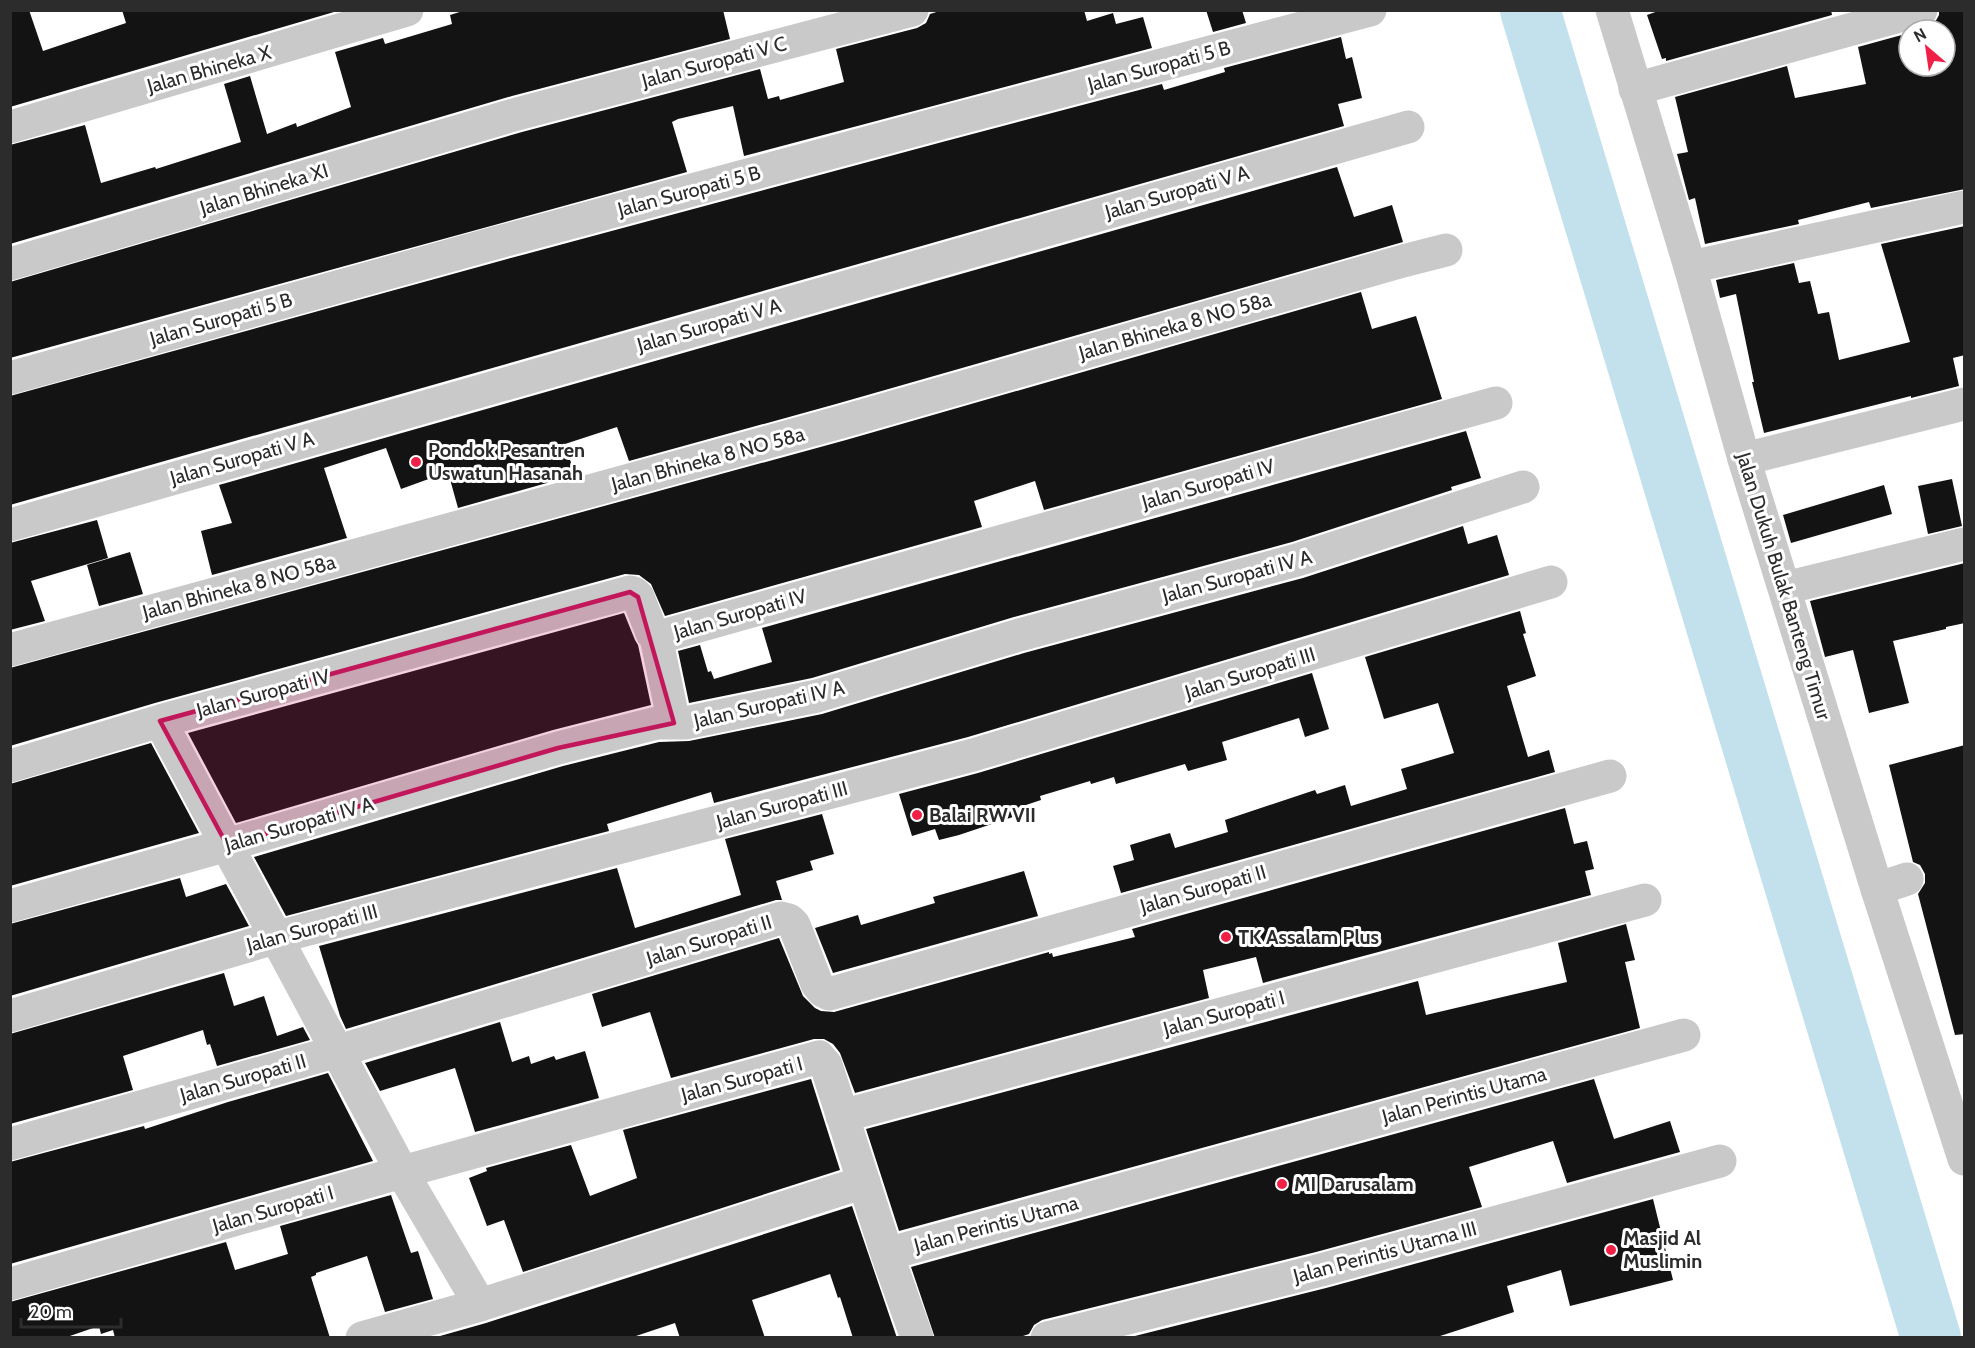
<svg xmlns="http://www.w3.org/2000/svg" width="1975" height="1348" viewBox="0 0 1975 1348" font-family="Cabin,sans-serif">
<rect width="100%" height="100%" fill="#fff"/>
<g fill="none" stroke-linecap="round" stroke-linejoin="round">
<!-- river -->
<path stroke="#c2e1ed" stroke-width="60" d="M1530 10 1931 1338"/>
</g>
<!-- building -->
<path fill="#131313" d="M10 10H29L43 51 126 23 122 10H334V12L10 107Z
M466 10H723L730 39 512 96 10 244V145L85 125 101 183 155 167 156 169 241 142 224 84 250 76 267 134 296 123 297 127 351 107 335 52 383 38 385 44 452 24 450 15Z
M943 10H1084L1087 21 1113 13 1116 24 1143 17 1152 48 744 156 733 106 678 119 672 122 687 172 10 358V282L522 132 760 69 768 99 779 96 780 100 844 82 836 49 917 28 926 23 930 14Z
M1206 10H1242L1246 23 1213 32Z
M1661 10H1831L1832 15 1666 61V58L1662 59 1647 15Z
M1939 10H1965V189L1871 208 1869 202 1798 220 1799 224 1705 244 1695 198 1689 200 1677 154 1688 152 1675 97 1787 66 1795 98 1866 84 1858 47 1909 33V66H1945V30H1919L1934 24 1939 15Z
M1341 37 1346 59 1352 57 1362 98 1338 104 1344 126 10 505V396L500 261 946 141 1162 84 1164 90 1225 72 1224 68Z
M1337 167 1354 217 1392 205 1403 242 836 404 629 461 617 427 565 444 575 475 458 508 448 472 401 489 386 448 324 468 347 538 212 575 201 531 232 523 219 485Z
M1965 226V355L1953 358 1959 386 1911 398V396L1764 433 1752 382H1754L1736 294 1720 298 1716 280 1794 263 1799 283 1810 281 1818 314 1829 312 1839 360 1910 342 1881 244Z
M1361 292 1372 329 1416 316 1442 399 1044 510 1035 481 974 501 982 527 665 616 651 584 639 575 625 574 155 703 10 746V668L846 440Z
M1466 431 1481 478 1451 487 1452 490 1292 542 1014 617 812 678 689 703 678 651 700 645 708 672 711 671 714 679 772 662 762 628Z
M1952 479 1962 526 1928 534 1918 486Z
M1884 485 1892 514 1791 543 1783 515Z
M97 520 108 558 31 581 45 621 10 630V543Z
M1463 526 1468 544 1497 535 1509 575 968 737 714 803 711 792 607 824 609 831 286 916 254 857 563 766 659 742 689 741 822 714 1024 653 1303 578Z
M130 552 143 594 99 606 87 565Z
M1965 563V623L1946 627V629L1893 641 1909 703 1869 713 1853 650 1825 657 1810 601Z
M1520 611 1526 633 1523 634 1536 676 1507 686 1528 757 1549 750 1555 772 1121 893 1113 866 1134 860 1130 845 1170 833 1175 848 1228 832 1225 820 1315 790 1317 794 1345 785 1351 806 1407 789 1401 769 1454 753 1438 703 1384 719 1365 657Z
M624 613 635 640 638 645 651 705 553 730 236 823 188 733Z
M1312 673 1329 729 1305 737 1299 718 1222 742 1227 760 1188 771 1185 764 1116 784 1114 777 1091 784 1090 781 1040 796 1041 800 1017 808 1019 815 959 835 939 840 935 829 912 836 899 794 978 773Z
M151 743 199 833 10 886V784Z
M1965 745V1034L1955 1035 1918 894 1925 883V874L1920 865 1913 862 1889 765Z
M1565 808 1574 844 1587 841 1594 869 1585 871 1591 895 1263 983 1256 957 1203 970 1209 998 855 1093 840 1053 833 1044 824 1039H814L671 1078 650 1012 602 1027 592 994 779 938 803 996 815 1008 821 1011 834 1012 1049 952V954L1052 953 1053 957 1135 937 1132 929Z
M822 814 834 854 810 861 813 870 776 881 782 900H776L346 1029 340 1016 319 946 617 868 635 928 741 895 725 839Z
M1024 871 1038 916 833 973 815 928 858 915 861 925 935 903 933 897Z
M180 878 186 897 226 884 249 926 10 996V924Z
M1626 924 1635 960 1625 962 1640 1028 899 1231 866 1129 1418 981 1426 1015 1567 982 1558 943Z
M224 973 234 1006 264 996 277 1036 303 1027 310 1040 217 1066 210 1044 207 1045 203 1030 123 1056 133 1090 10 1124V1034Z
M500 1022 512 1062 529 1056 531 1064 554 1056 556 1060 585 1051 599 1098 475 1132 455 1068 380 1091 365 1063Z
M328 1073 373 1161 10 1264V1162L144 1126 145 1129 228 1102Z
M811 1079 840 1170 523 1272 504 1220 487 1226 469 1178 487 1171 486 1168 571 1145 590 1196 637 1178 623 1130Z
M1594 1079 1614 1139 1670 1121 1680 1152 1567 1183 1553 1141 1469 1167 1482 1207 1316 1252 1042 1320 1034 1325 1029 1334 1017 1338H935L911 1267Z
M391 1195 411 1253 418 1251 433 1299 385 1312 367 1256 316 1273V1275L311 1277 330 1338H115L113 1330 101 1334 99 1326 64 1338H10V1302L226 1242 235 1270 288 1254 280 1226Z
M1653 1199 1673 1280 1570 1306 1561 1270 1507 1286 1514 1312 1434 1338H1127L1326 1288Z
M852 1206 897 1338H853L840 1297 838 1298 830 1274 752 1300 765 1338H680L675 1323 630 1338H433L486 1323Z"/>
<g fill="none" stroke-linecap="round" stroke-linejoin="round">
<!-- minor -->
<path stroke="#c9c9c9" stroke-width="33" d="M1635 89 1921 10
M10 127 407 10
M10 264 517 114 912 10
M1690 267 1964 207
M10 378 495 243 941 123 1370 10
M1744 459 1964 404
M10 525 1408 127
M1785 588 1964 544
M656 637 674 723
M10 650 841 422 1403 261 1446 250
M160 721 402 1172 480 1305
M10 766 160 721 630 592 634 593 638 597 652 633 659 637 1496 403
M1877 889 1907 879
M10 906 227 845 558 748 657 723H685L817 696 1019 635 1297 560 1523 487
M10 1016 278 937 973 755 1551 582
M842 1116 1645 900
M10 1144 338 1051 781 918 789 920 794 925 817 984 823 991 829 994 1610 776
M887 1254 1684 1035
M10 1284 402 1172 819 1057 826 1065 887 1254 917 1338
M362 1338 480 1305 864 1182
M1047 1338 1321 1270 1720 1161"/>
<!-- tertiary -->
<path stroke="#c9c9c9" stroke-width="33" d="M1612 10 1690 267 1744 459 1877 889 1964 1159"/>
</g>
<!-- marked area -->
<path fill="#c2185b" fill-opacity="0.2" stroke="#c2185b" stroke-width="4.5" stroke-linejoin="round" d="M630 592 638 597 674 723 558 748 227 845 160 721Z"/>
<!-- markers -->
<g fill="#f12047" stroke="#fff" stroke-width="2">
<circle cx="416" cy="462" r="6"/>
<circle cx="917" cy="815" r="6"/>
<circle cx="1226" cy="937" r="6"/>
<circle cx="1282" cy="1184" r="6"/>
<circle cx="1611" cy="1250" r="6"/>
</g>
<g text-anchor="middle" stroke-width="6" stroke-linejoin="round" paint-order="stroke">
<!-- street labels -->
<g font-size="20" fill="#2c2c2c" stroke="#fff">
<text transform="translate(714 62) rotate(-15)" y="7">Jalan Suropati V C</text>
<text transform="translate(1159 66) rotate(-15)" y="7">Jalan Suropati 5 B</text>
<text transform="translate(209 69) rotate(-16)" y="7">Jalan Bhineka X</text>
<text transform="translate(264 189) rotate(-17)" y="7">Jalan Bhineka XI</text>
<text transform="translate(689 191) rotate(-15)" y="7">Jalan Suropati 5 B</text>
<text transform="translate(1177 192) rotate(-16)" y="7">Jalan Suropati V A</text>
<text transform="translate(221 319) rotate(-16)" y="7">Jalan Suropati 5 B</text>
<text transform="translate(709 325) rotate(-16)" y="7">Jalan Suropati V A</text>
<text transform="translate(1175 326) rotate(-16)" y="7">Jalan Bhineka 8 NO 58a</text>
<text transform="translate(242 458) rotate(-16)" y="7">Jalan Suropati V A</text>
<text transform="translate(708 459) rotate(-15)" y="7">Jalan Bhineka 8 NO 58a</text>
<text transform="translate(1208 484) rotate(-16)" y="7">Jalan Suropati IV</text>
<text transform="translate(1237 576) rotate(-15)" y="7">Jalan Suropati IV A</text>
<text transform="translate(1784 586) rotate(73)" y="7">Jalan Dukuh Bulak Banteng Timur</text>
<text transform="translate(239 587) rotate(-15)" y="7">Jalan Bhineka 8 NO 58a</text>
<text transform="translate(740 614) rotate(-16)" y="7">Jalan Suropati IV</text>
<text transform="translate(1250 673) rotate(-17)" y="7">Jalan Suropati III</text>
<text transform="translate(263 693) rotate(-15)" y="7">Jalan Suropati IV</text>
<text transform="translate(769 704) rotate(-13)" y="7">Jalan Suropati IV A</text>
<text transform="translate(782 805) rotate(-15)" y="7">Jalan Suropati III</text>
<text transform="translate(299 824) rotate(-16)" y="7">Jalan Suropati IV A</text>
<text transform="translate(1203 889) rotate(-16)" y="7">Jalan Suropati II</text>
<text transform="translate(312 928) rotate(-15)" y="7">Jalan Suropati III</text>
<text transform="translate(709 940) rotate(-17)" y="7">Jalan Suropati II</text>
<text transform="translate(1224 1013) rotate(-15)" y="7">Jalan Suropati I</text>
<text transform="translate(243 1078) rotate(-16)" y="7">Jalan Suropati II</text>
<text transform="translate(742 1079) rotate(-15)" y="7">Jalan Suropati I</text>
<text transform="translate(1464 1095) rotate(-15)" y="7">Jalan Perintis Utama</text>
<text transform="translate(273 1209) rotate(-16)" y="7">Jalan Suropati I</text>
<text transform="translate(996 1224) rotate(-15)" y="7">Jalan Perintis Utama</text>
<text transform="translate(1385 1252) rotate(-15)" y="7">Jalan Perintis Utama III</text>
</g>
<!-- poi labels -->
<g font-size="20" font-weight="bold" fill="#2c2c2c" stroke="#fff" text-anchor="start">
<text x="428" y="457">Pondok Pesantren<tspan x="428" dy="23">Uswatun Hasanah</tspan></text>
<text x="929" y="822">Balai RW VII</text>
<text x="1238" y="944">TK Assalam Plus</text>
<text x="1294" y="1191">MI Darusalam</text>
<text x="1623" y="1245">Masjid Al<tspan x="1623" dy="23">Muslimin</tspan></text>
</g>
</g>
<!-- border -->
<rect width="1975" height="1348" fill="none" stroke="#2c2c2c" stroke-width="24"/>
<!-- north arrow -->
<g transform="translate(1927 48) rotate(331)"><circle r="28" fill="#ffffff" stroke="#ababab" stroke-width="1.5"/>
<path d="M0-4.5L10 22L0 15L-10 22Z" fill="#f12047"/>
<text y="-9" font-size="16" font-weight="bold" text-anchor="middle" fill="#2c2c2c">N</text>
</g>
<!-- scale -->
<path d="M21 1318v9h100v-9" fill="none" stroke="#2c2c2c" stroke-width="3"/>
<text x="30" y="1318" font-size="18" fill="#2c2c2c" stroke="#ffffff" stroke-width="4.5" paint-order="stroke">20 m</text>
</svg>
